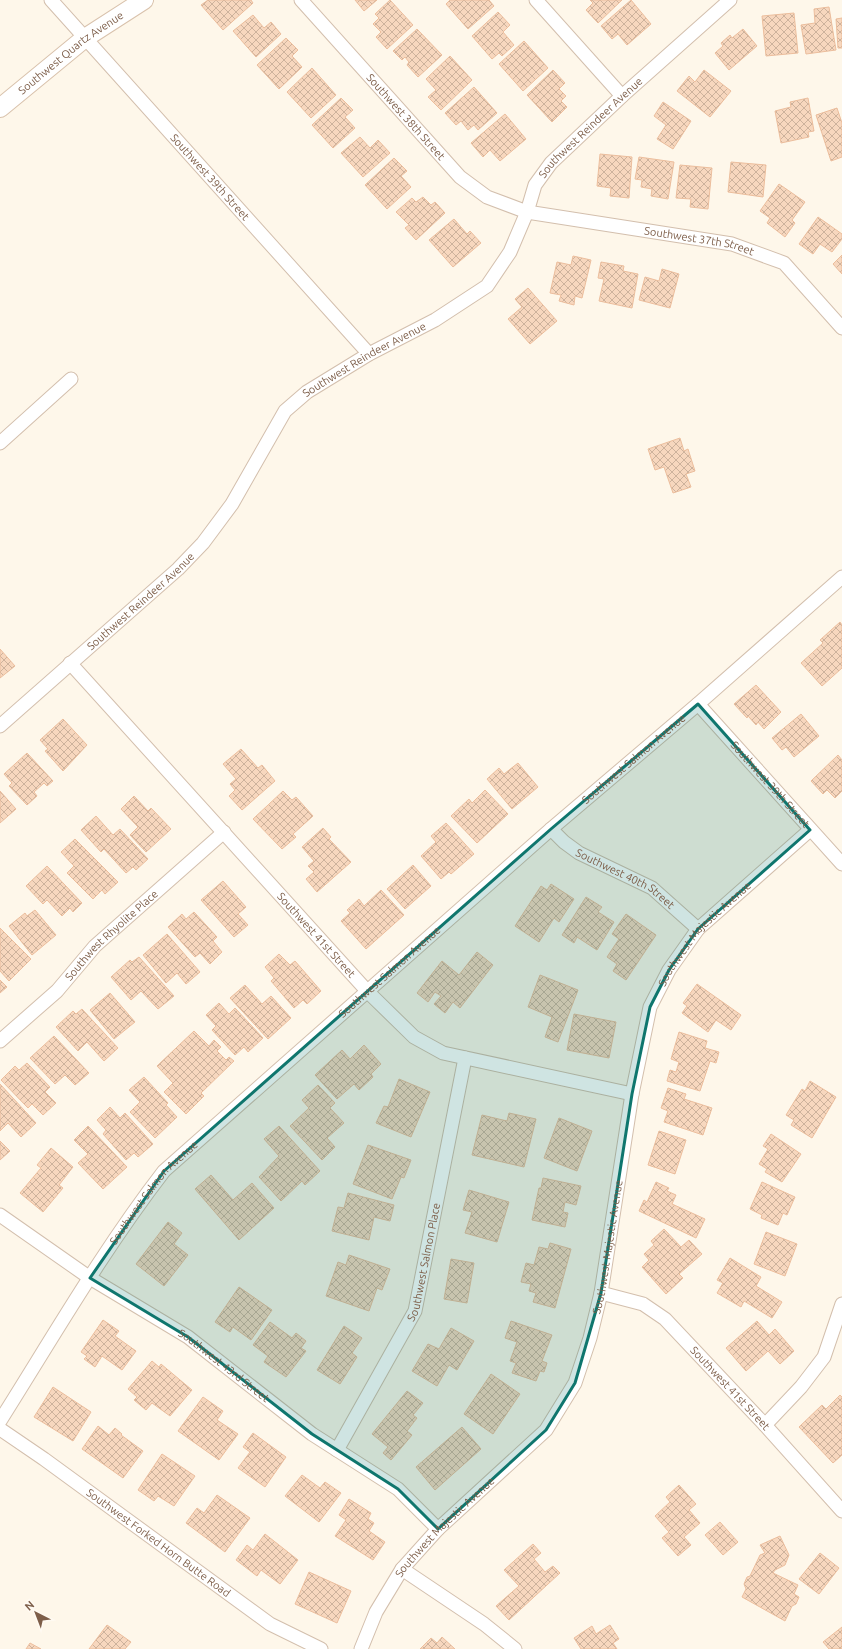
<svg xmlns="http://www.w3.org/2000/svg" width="842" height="1649" viewBox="0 0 842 1649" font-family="Ubuntu,sans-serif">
<defs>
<pattern id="building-cross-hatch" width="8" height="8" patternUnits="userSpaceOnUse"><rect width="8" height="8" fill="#f7d7be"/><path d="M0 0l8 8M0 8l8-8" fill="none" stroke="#cdb29c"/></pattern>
</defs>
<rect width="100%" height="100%" fill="#fef7ea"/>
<!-- building -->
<path fill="url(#building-cross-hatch)" stroke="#ecbe9d" d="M208 0H251L253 3 223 30 201 5Z
M355 0H377L364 11Z
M390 0 413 25 387 49 376 37 381 32 373 24 379 18 375 14Z
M450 0H489L494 6 468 29 446 4Z
M590 0H622L598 23 586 10 593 3Z
M631 0 651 24 627 45 618 34 612 39 601 26Z
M829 7 836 50 806 54 801 25 815 23 814 9Z
M498 12 510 25 503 32 514 45 502 56 499 53 492 59 472 36Z
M794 13 798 53 766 56 762 16Z
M253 15 264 28 271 22 281 34 256 57 233 31Z
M842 18V48H838L836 19Z
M417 29 442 55 418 77 407 65 409 62 405 57 402 60 393 51Z
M743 29 757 46 729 70 715 53 723 46 721 43 730 35 732 38Z
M286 38 298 50 292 56 302 67 279 89 257 65Z
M524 41 548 68 523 91 499 64Z
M450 56 472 80 441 110 428 97 436 90 426 79Z
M312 68 336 95 311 118 287 92Z
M553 70 565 83 559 89 566 96 561 101 567 107 552 122 527 95Z
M704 70 731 91 710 117 677 91 689 76 695 82Z
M474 87 497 113 478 130 474 125 468 130 461 121 456 125 445 113Z
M341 98 353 110 345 117 355 128 333 148 312 125Z
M808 98 814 131 808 132 809 137 781 143 775 111 791 107 790 102Z
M663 102 691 121 673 149 657 139 666 125 654 116Z
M837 108 842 123V157L831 161 816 115Z
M505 114 526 139 500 161 490 150 483 157 471 143Z
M360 137 370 148 378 140 390 153 363 177 341 153Z
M600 154 632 157 629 198 610 196 611 188 597 186Z
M639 157 674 162 668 199 651 196 652 189 641 187 642 180 635 179Z
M394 158 407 171 401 176 411 187 387 209 365 185Z
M731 162 766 165 763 197 728 192Z
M680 165 712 168 708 209 690 207 691 199 676 198Z
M779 184 805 202 792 220 795 223 785 237 767 223 770 218 760 211Z
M423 197 431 205 435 202 445 213 416 240 405 228 409 225 396 212 412 198 416 202Z
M818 217 842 234V239L832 252 820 244 813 254 799 244Z
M454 219 467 234 470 231 481 243 453 267 429 240Z
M842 255V274L833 264Z
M573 256 591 260 582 298 575 296 574 305 559 301 561 295 550 293 557 262 571 265Z
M601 262 624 266 623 271 638 274 632 308 599 301 604 279 598 278Z
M662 269 679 274 670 308 639 300 645 277 659 281Z
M528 288 557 321 530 344 508 319 522 307 515 299Z
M680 438 684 451 688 449 695 471 686 474 691 487 673 493 664 467 655 470 648 449Z
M840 622 842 625V668L822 686 801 663 823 643 820 640Z
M0 649 15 666 0 678Z
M756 685 781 712 764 729 758 722 756 725 748 716 747 718 734 704Z
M801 714 819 736 794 757 786 747 782 750 772 738Z
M63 719 87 745 63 771 45 751 48 749 40 740Z
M241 749 258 768 262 765 275 781 242 810 229 796 235 790 230 784 236 779 223 764Z
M27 753 53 781 47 786 44 783 34 792 37 796 27 805 9 786 12 783 4 774Z
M838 755 842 760V791L835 798 827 790 823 794 811 781Z
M518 763 538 787 512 809 487 779 499 768 504 774Z
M485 790 508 814 477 843 451 816 469 799 472 803Z
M0 791 16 809 0 823Z
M283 791 292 800 296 797 313 816 293 834 296 837 282 849 253 819Z
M134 796 148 811 151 808 171 829 146 852 130 835 138 827 121 809Z
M96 816 113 835 120 829 148 859 136 870 133 867 126 873 104 849 101 852 81 830Z
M446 823 474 854 451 874 449 872 441 879 421 856 436 842 431 836Z
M323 828 331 837 329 839 351 862 317 892 306 879 314 872 308 866 314 861 302 847Z
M75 839 118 882 105 894 102 890 93 899 67 873 74 866 61 852Z
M413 865 431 886 405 909 387 889Z
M47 866 82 903 73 912 70 908 62 916 47 900 43 904 26 886Z
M223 881 246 907 238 914 248 925 234 937 201 900Z
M551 884 574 899 559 922 554 918 539 942 515 926 541 886 547 890Z
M381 890 404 915 366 949 341 921 350 913 347 910 359 899 364 906Z
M586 897 602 907 598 912 614 922 597 950 577 937 574 943 562 935Z
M35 910 56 935 32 955 9 926 25 913 27 916Z
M194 912 217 937 213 941 222 952 210 964 200 953 195 957 168 927 182 914 186 919Z
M626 914 656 935 626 980 613 971 617 964 607 957 619 939 612 934Z
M0 928 31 959 9 981 0 971Z
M167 934 200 972 186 984 177 973 166 983 143 955Z
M477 952 493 965 460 1008 453 1002 445 1013 434 1004 441 996 435 992 428 1002 417 993 442 961 459 975Z
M279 954 290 965 295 961 321 991 307 1004 303 1000 294 1008 271 981 274 978 265 967Z
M139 957 174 996 158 1009 141 991 131 1000 111 977 130 960 132 962Z
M540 975 578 990 558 1042 545 1037 552 1017 528 1007Z
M0 980 7 987 0 993Z
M697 984 741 1015 731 1030 716 1020 708 1032 682 1013 687 1006 683 1003Z
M245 985 262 1004 271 996 291 1018 268 1039 230 998Z
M110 993 135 1022 114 1039 90 1010Z
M219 1003 229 1014 235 1008 263 1038 248 1052 244 1047 235 1055 212 1030 216 1026 206 1015Z
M82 1009 118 1048 104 1061 87 1042 78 1051 56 1027 73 1011 76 1014Z
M574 1014 616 1022 609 1058 567 1050Z
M194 1031 209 1046 214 1040 221 1047 217 1051 226 1060 229 1057 234 1061 201 1093 204 1096 186 1114 164 1092 173 1083 157 1066Z
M679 1032 707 1041 705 1048 719 1052 716 1063 710 1061 700 1091 667 1081 670 1070 676 1072 679 1062 671 1059Z
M54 1036 89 1073 75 1085 65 1075 55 1084 30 1058Z
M364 1045 381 1064 371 1074 373 1077 359 1090 354 1084 337 1099 315 1075 342 1050 350 1059Z
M27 1063 50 1087 45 1092 56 1103 43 1115 32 1104 28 1108 1 1080 15 1066 19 1070Z
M144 1077 168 1103 166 1105 177 1117 155 1138 130 1112 140 1102 129 1090Z
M399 1079 430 1092 411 1137 376 1123 384 1106 388 1107Z
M810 1081 836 1097 812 1138 791 1125 794 1120 786 1115 802 1089 805 1091Z
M0 1084 36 1123 21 1137 8 1123 0 1131Z
M318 1085 335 1103 330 1108 344 1123 327 1138 335 1147 322 1160 290 1126 309 1108 302 1100Z
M668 1088 686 1094 684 1099 712 1108 703 1135 664 1122 668 1111 661 1108Z
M110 1107 120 1118 125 1113 153 1144 138 1157 134 1153 126 1160 103 1134 106 1130 97 1120Z
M509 1113 536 1119 524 1167 472 1155 482 1115 507 1121Z
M559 1118 592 1131 577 1171 544 1158Z
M88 1126 127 1167 103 1189 78 1163 88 1154 74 1140Z
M279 1126 320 1171 305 1185 302 1181 281 1201 259 1177 279 1156 264 1139Z
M659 1131 686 1140 675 1174 648 1165Z
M771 1134 801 1154 782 1182 765 1172 767 1169 759 1164 768 1149 763 1146Z
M0 1141 10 1151 0 1160Z
M368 1145 411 1160 404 1178 401 1177 392 1199 353 1184Z
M51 1148 73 1167 59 1185 63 1188 43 1212 20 1193 41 1168 37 1165Z
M211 1175 233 1200 252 1183 274 1208 239 1240 195 1189Z
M543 1178 581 1186 576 1205 565 1202 563 1212 568 1213 565 1227 532 1220 539 1188H541Z
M656 1182 669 1188 667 1191 676 1195 672 1204 705 1219 696 1238 639 1211 644 1200 647 1202Z
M762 1182 795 1197 787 1215 783 1213 778 1225 761 1218 762 1215 750 1209Z
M469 1190 509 1202 497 1242 465 1233 472 1212 463 1210Z
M348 1193 394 1205 390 1221 374 1217 369 1240 332 1231 338 1207 344 1208Z
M168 1222 182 1233 174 1244 188 1255 164 1286 136 1264Z
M664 1229 681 1247 689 1240 702 1254 679 1274 683 1278 666 1294 642 1267 649 1260 644 1254 654 1245 651 1241Z
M766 1232 797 1244 785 1276 754 1264Z
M550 1243 571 1249 555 1308 533 1302 536 1293 529 1291 531 1284 521 1282 526 1263 534 1265 539 1247 548 1249Z
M349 1255 390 1269 382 1290 377 1288 369 1311 326 1296 338 1262 346 1265Z
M730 1258 761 1277 756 1286 782 1302 772 1318 744 1301 741 1307 717 1293 723 1283 717 1280Z
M451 1259 474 1263 467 1303 444 1299Z
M239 1287 272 1310 251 1340 233 1327 230 1332 215 1322Z
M103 1320 119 1331 115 1336 136 1351 122 1370 102 1356 95 1367 84 1359 87 1356 81 1352Z
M511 1321 552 1335 542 1361 547 1363 544 1372 540 1371 536 1381 512 1373 516 1363 510 1361 517 1342 505 1338Z
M757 1321 769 1335 775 1329 794 1351 780 1364 768 1351 746 1371 726 1348Z
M270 1322 292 1338 296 1333 306 1341 301 1348 306 1351 286 1377 264 1362 268 1356 253 1345Z
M344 1326 362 1338 352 1353 357 1357 340 1384 317 1370Z
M451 1328 474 1341 457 1370 449 1365 437 1386 412 1371 428 1344 439 1349Z
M152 1361 159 1367 161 1364 192 1390 170 1416 152 1403 146 1410 134 1400 137 1397 128 1389Z
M491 1374 520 1394 493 1434 464 1414Z
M53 1387 91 1412 73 1441 34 1417Z
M407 1391 423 1403 413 1415 417 1418 407 1431 412 1435 391 1460 383 1453 388 1447 372 1434Z
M840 1395 842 1397V1455L833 1463 799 1427 822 1405 826 1409Z
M203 1397 223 1411 217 1420 238 1434 219 1460 178 1431Z
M98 1426 109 1435 115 1428 122 1434 121 1435 143 1451 123 1478 82 1449Z
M462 1427 481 1449 435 1490 416 1467Z
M253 1433 286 1457 265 1487 238 1468 250 1452 243 1447Z
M162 1454 195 1476 174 1506 158 1496 154 1501 138 1490Z
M302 1475 320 1488 325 1482 341 1493 319 1522 285 1496Z
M679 1485 696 1504 689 1510 700 1523 684 1537 691 1545 678 1556 662 1538 669 1532 655 1516 670 1502 666 1497Z
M217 1495 250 1518 225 1552 186 1523 197 1508 204 1513Z
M349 1499 371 1513 368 1519 374 1523 369 1531 385 1542 373 1560 335 1536 346 1520 339 1515Z
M720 1522 738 1542 723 1555 705 1535Z
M265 1534 298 1560 280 1584 261 1570 257 1576 236 1560 247 1545 253 1550Z
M780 1536 789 1555 785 1565 775 1570 773 1573 798 1585 794 1594 799 1597 796 1604 792 1606 785 1621 742 1597 746 1589 744 1584 747 1577 750 1576 760 1555 765 1553 760 1545Z
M533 1544 541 1553 534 1559 545 1572 553 1566 560 1573 509 1620 496 1606 519 1586 504 1570Z
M820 1553 839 1568 819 1594 799 1579Z
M309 1572 351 1591 337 1623 295 1604Z
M107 1625 131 1642 125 1649H89Z
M610 1625 619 1639 613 1643 617 1649H581L574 1638 592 1626 596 1634Z
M842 1627V1649H829L823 1642Z
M442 1637 455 1649H420L431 1638 437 1643Z
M30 1643 41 1649H26Z"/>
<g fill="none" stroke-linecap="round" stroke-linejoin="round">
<defs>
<g id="street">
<path id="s1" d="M51 0 369 354"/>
<path id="s2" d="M301 0 460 177 487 197 527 212 732 244 784 263 842 328"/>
<path d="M536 0 622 96"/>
<path d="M0 443 71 379"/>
<path id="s3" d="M70 663 368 992 414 1037 443 1053 632 1094"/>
<path id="s4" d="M698 704 842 864"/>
<path id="s5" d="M0 726 178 569 203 543 232 504 285 411 307 392 369 354 435 320 487 286 510 252 527 212 535 185 551 163 622 96 730 0"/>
<path id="s6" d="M551 829 564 842 579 853 652 888 698 929"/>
<path id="s7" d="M0 1041 57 991 95 946 224 832"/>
<path id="s8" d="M0 1215 90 1278 188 1337 312 1434 398 1489 438 1529"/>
<path id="s9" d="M601 1293 643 1304 665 1319 765 1425 842 1511"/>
<path id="s10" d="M0 1421C53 1337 103 1250 164 1171L551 829 698 704 842 577"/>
<path d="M765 1425 801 1387 824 1357 842 1304"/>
<path id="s11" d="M0 1429 44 1459 270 1624 321 1649"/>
<path id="s12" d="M337 1450 415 1311 465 1058"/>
<path d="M402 1569 484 1624 515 1649"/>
<path id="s13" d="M361 1649 376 1612 402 1569 438 1529 546 1430 575 1383 590 1338 601 1293 632 1094 650 1007 669 970 698 929 810 830"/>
</g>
<g id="secondary">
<path id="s14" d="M0 108 85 38 144 0"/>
</g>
</defs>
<!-- street casing -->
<use href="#street" stroke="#d3bfad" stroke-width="15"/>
<!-- secondary casing -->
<use href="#secondary" stroke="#d9c2ac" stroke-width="20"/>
<!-- street -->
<use href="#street" stroke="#fff" stroke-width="13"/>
<!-- secondary -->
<use href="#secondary" stroke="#fff" stroke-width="18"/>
</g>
<!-- marked area -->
<path fill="#0f766e" fill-opacity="0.2" stroke="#0f766e" stroke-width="3" stroke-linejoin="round" d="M698 704 810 830 698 929 669 970 650 1007 632 1094 601 1293 575 1383 546 1430 438 1529 398 1489 312 1434 188 1337 90 1278 164 1171 551 829Z"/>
<g text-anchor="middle" stroke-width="3" stroke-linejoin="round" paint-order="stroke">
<!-- street labels -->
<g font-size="11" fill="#7d5e49" stroke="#fffaf2">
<text dy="4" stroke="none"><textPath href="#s14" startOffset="90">Southwest Quartz Avenue</textPath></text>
<text dy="4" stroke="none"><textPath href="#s2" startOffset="157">Southwest 38th Street</textPath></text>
<text dy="4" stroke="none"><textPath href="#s5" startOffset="860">Southwest Reindeer Avenue</textPath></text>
<text dy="4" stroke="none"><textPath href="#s1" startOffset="238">Southwest 39th Street</textPath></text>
<text dy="4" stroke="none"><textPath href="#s2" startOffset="489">Southwest 37th Street</textPath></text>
<text dy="4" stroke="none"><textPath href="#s5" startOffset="524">Southwest Reindeer Avenue</textPath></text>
<text dy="4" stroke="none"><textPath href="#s5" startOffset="188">Southwest Reindeer Avenue</textPath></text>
<text dy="4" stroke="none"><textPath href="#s10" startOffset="924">Southwest Salmon Avenue</textPath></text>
<text dy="4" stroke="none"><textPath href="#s4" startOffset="108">Southwest 39th Street</textPath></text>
<text dy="4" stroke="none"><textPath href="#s6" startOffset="90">Southwest 40th Street</textPath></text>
<text dy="4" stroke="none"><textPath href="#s3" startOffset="367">Southwest 41st Street</textPath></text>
<text dy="4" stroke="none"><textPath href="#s13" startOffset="822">Southwest Majestic Avenue</textPath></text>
<text dy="4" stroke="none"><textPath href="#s7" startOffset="154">Southwest Rhyolite Place</textPath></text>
<text dy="4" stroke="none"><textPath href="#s10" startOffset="600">Southwest Salmon Avenue</textPath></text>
<text dy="4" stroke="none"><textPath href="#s10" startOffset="276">Southwest Salmon Avenue</textPath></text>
<text dy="4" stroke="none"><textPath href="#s13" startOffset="486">Southwest Majestic Avenue</textPath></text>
<text dy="4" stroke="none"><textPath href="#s12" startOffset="209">Southwest Salmon Place</textPath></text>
<text dy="4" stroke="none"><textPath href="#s8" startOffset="270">Southwest 43rd Street</textPath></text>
<text dy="4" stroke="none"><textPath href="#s9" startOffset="165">Southwest 41st Street</textPath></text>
<text dy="4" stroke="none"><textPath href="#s13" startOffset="150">Southwest Majestic Avenue</textPath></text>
<text dy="4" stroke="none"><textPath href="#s11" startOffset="195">Southwest Forked Horn Butte Road</textPath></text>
</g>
</g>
<!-- north arrow -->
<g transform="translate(36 1613) rotate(318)" stroke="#fffaf2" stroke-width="3" paint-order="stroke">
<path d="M0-3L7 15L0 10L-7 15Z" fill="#7d5e49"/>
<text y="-6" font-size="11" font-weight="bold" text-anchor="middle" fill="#7d5e49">N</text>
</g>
</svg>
